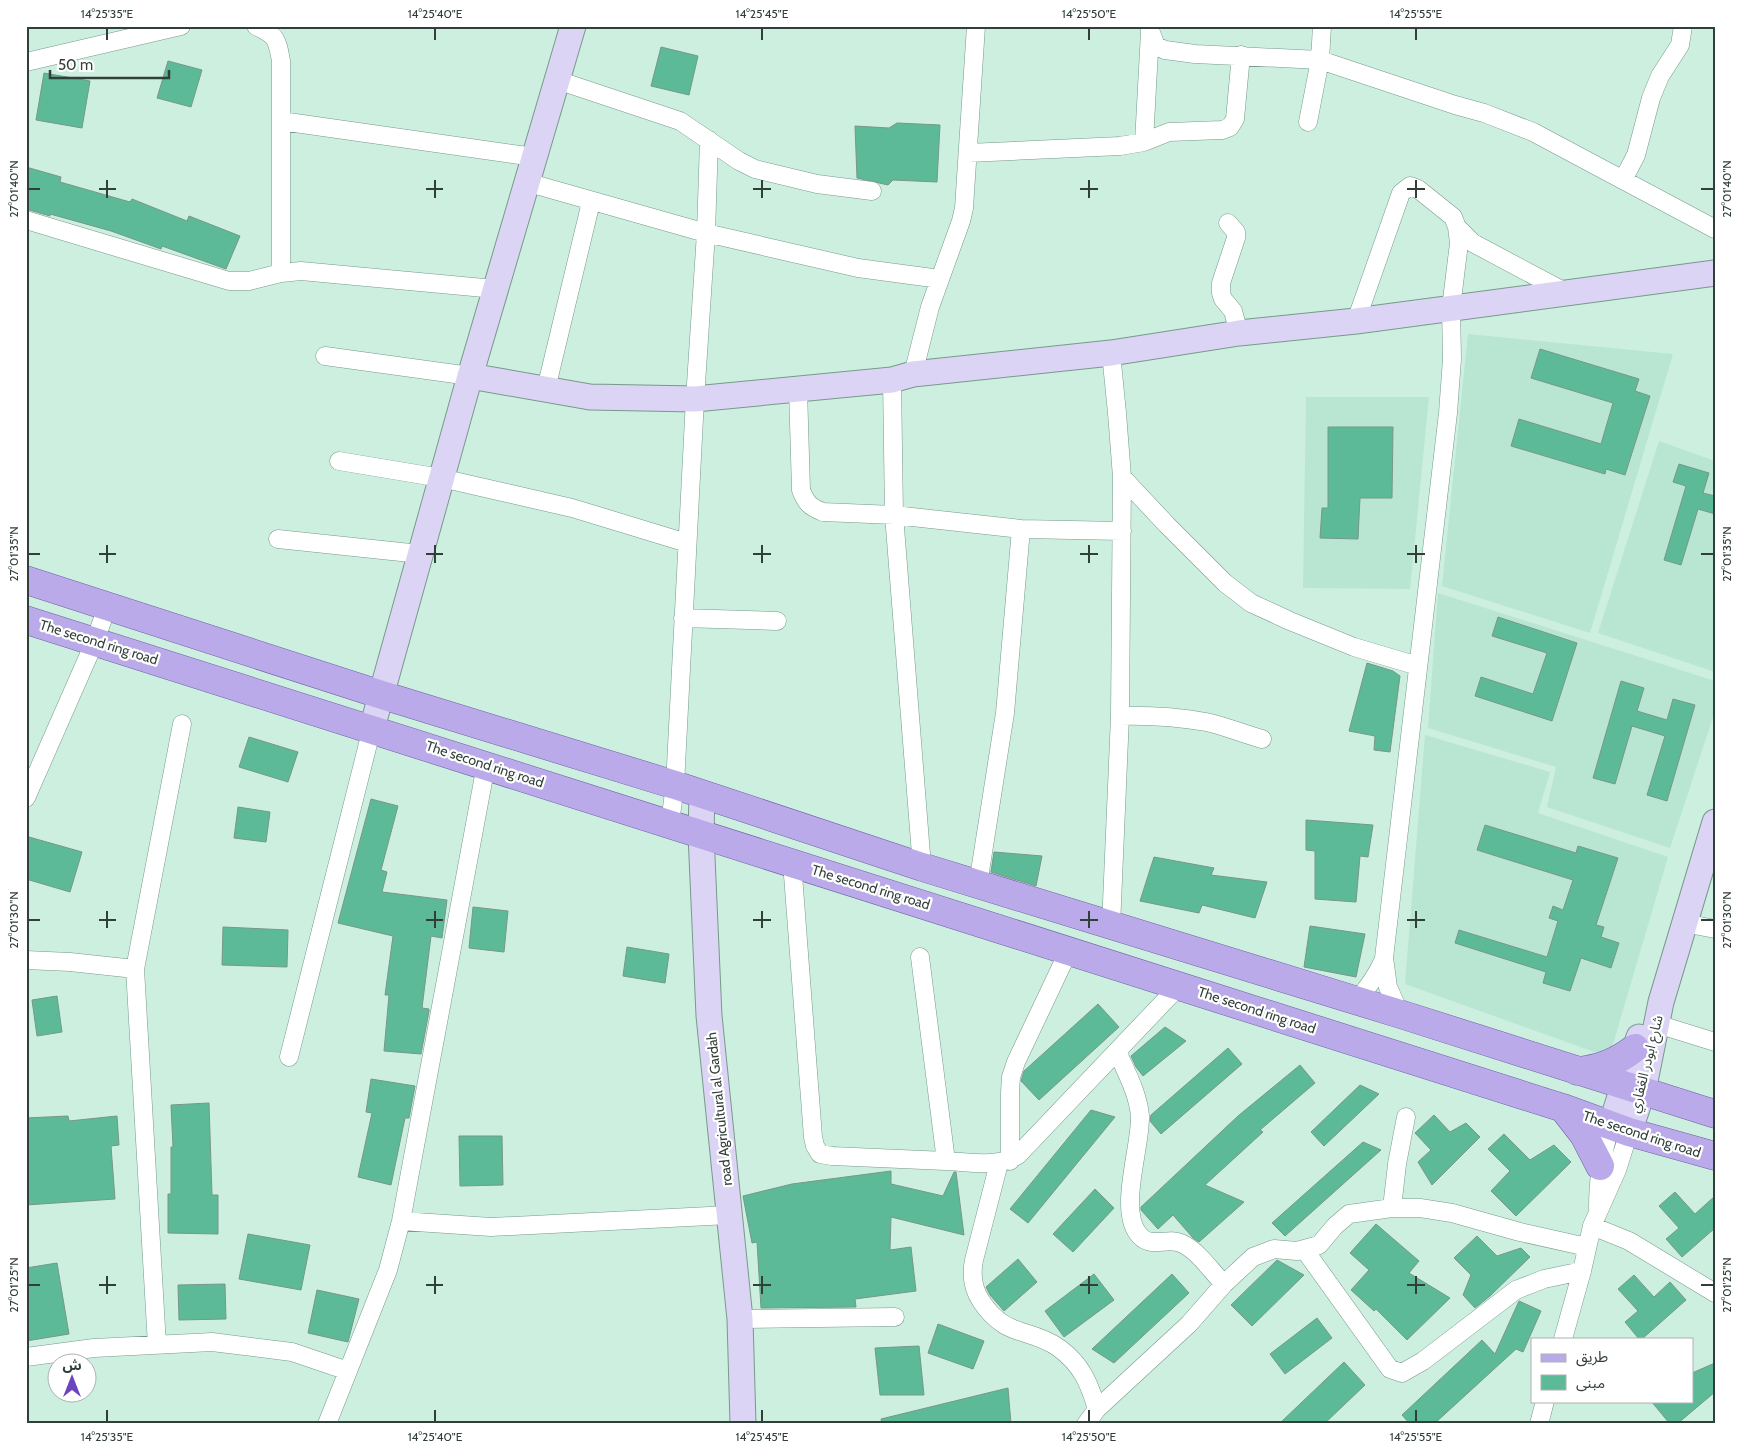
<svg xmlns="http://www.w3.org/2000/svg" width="1741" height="1450" viewBox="0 0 1741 1450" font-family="Cabin,'Noto Sans Arabic',sans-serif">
<rect width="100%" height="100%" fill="#ccefe0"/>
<!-- built -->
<path fill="#b9e5d3" d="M1468 334 1673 354 1590 633 1442 586Z
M1306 397H1429L1410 589 1303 588Z
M1659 441 1715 461V672L1598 633Z
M1438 593 1715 681V711L1670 848 1547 807 1556 767 1428 728Z
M1425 735 1550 772 1538 813 1668 857 1611 1051 1597 1053 1405 984Z"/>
<!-- building -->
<path fill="#5dba99" stroke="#77978a" d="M661 47 698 56 689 95 651 86Z
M168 61 202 70 191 107 157 98Z
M44 73 90 81 82 128 36 120Z
M897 123 940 125 937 182 893 180 888 185 857 178 855 126 889 128Z
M26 167 61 177 60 182 130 202 132 199 187 221 189 216 240 236 226 269 162 246 161 249 111 231 50 214V216L26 209Z
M1540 349 1639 379 1635 391 1650 396 1625 475 1606 469 1605 474 1511 446 1519 419 1601 444 1613 403 1531 378Z
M1328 427H1393L1392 498H1360L1358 539 1320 538 1322 508H1328Z
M1679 464 1709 473 1703 493 1715 496V514L1698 509 1681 565 1664 560 1686 486 1673 482Z
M1498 617 1577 643 1552 721 1475 696 1481 677 1533 694 1547 653 1492 636Z
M1367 663 1393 671 1400 676 1390 752 1374 750 1375 736 1349 731Z
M1621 681 1644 688 1637 711 1667 720 1673 699 1695 705 1667 801 1647 795 1665 736 1632 726 1615 784 1593 778Z
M249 737 298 752 288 782 239 767Z
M371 799 398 806 381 870 387 872 382 892 447 900 442 938 431 936 422 1008 429 1009V1011L421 1054 384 1051 389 995H385L393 936 338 923Z
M238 807 270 812 266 842 234 838Z
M1306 820 1373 825 1368 857 1360 856 1356 902 1315 899V851L1306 850Z
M1485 825 1576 853 1578 846 1618 858 1596 925 1604 927 1601 937 1619 943 1611 968 1581 958 1570 991 1543 983 1546 972 1455 943 1459 930 1547 957 1558 921 1549 918 1553 906 1563 910 1573 880 1477 850Z
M29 837 82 852 70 892 26 879V848Z
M994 852 1042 856 1036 886 991 872Z
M1154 857 1214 868 1211 875 1267 882 1255 918 1202 905 1199 913 1140 901Z
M473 907 508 911 504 952 469 948Z
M1310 926 1365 934 1356 977 1304 967Z
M223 927 288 930 287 967 222 965Z
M627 947 669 954 665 983 623 976Z
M57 996 62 1032 37 1036 32 1000Z
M1098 1004 1119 1027 1039 1100 1021 1081 1024 1071Z
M1165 1027 1186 1041 1143 1076 1136 1067 1131 1056Z
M1228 1048 1242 1064 1161 1134 1150 1121 1151 1115Z
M1300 1065 1315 1083 1260 1130 1263 1132 1205 1185 1244 1202 1199 1242 1193 1238 1173 1215 1158 1229 1141 1210V1207L1238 1116Z
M371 1079 415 1086 409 1118H405L391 1185 358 1177 372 1113 366 1112Z
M1360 1085 1379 1094 1324 1146 1311 1132Z
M209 1103 212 1195H218V1234L168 1233V1194H171V1147H173L171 1105Z
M1091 1110 1115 1117 1028 1223 1010 1209Z
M1434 1115 1450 1132 1466 1123 1480 1137 1432 1185 1418 1162 1431 1150 1415 1133Z
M68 1116 69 1121 117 1116 119 1145 111 1146 115 1199 26 1205V1170H28L26 1118Z
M1504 1134 1530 1160 1554 1145 1571 1162 1516 1216 1491 1191 1510 1171 1488 1149Z
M459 1136H502L503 1185 460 1186Z
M1363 1142 1381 1150 1285 1236 1272 1223Z
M891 1171V1184L943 1196 954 1172H956L964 1235 891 1217 890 1250 911 1247 916 1291 855 1299 856 1307 761 1308 757 1242 752 1243 743 1196 792 1184Z
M1095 1189 1114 1208 1073 1252 1053 1234Z
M1675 1192 1695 1214 1715 1196V1228L1682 1257 1666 1239 1679 1228 1659 1206Z
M1376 1224 1419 1261 1409 1273 1450 1298 1407 1340 1376 1309 1374 1311 1351 1290 1369 1270 1350 1253Z
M248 1234 310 1245 301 1290 239 1279Z
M1477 1236 1497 1256 1521 1248 1530 1257 1490 1296 1475 1308 1463 1295 1471 1275 1454 1258Z
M1018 1259 1037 1282 1004 1311 990 1295 986 1287Z
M1277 1260 1304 1275 1252 1326 1231 1305Z
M57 1263 69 1334 26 1341V1268Z
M1094 1274 1114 1300 1064 1337 1045 1311Z
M1172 1274 1189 1293 1114 1363 1092 1349Z
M1634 1275 1654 1297 1670 1282 1686 1300 1642 1339H1639L1625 1322 1638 1311 1618 1289Z
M225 1284 226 1319 179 1320 178 1285Z
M317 1290 359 1299 348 1342 308 1333Z
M1519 1301 1541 1311 1523 1352 1516 1349 1434 1424H1410L1402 1415 1482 1340 1495 1354Z
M1317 1318 1332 1338 1285 1374 1270 1354Z
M938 1324 984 1341 973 1369 928 1353Z
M919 1346 924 1395H880L875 1348Z
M1344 1362 1365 1385 1324 1424H1279Z
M1715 1363V1392L1677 1424H1670L1651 1401H1692V1373Z
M1008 1388 1011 1424H882L881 1419Z"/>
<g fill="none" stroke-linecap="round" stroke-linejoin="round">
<defs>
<path id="street" d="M256 26C277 36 277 39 281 61V273
M1150 30 1156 46 1165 50 1195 54 1320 60 1455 105 1484 113 1533 132 1715 229
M26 62 181 26
M557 80 680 121 739 161 755 169 817 184 872 191
M281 121 534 157
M1308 122 1320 60 1322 26
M1144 142 1150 32
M968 153 1120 146 1144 142 1169 132 1222 130 1230 127 1235 119 1241 55
M1623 180 1636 155 1651 98 1660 76 1680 45 1683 26
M526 182 706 233 858 268 940 279
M26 220 229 281H249L281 273 301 271 495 289
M1228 223 1236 232V238L1221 283V293L1223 299 1233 311 1239 333
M1457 227 1473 243 1565 292
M1356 321 1401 193 1410 186 1418 189 1453 217 1457 227 1459 243 1451 308 1452 359 1448 413 1384 958 1388 987 1400 1014
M1111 353 1117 413 1122 477 1167 525 1225 583 1251 603 1290 621 1354 647 1418 666
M325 356 470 376
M913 374 930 307 961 221 964 208 976 26
M892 380 894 515 922 867
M546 389 591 202
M798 389 801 490C806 503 810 507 823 512L894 515 1021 529 1122 531
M339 461 441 478 572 508 687 543
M278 539 420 554
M683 618 777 621
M1120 716C1149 715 1177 717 1206 722 1225 726 1243 734 1262 739
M26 798 95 641 107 607
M670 823 675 785 695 399 706 233 709 140
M792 862 813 1137 815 1146 820 1154 832 1156 946 1161 920 957
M978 884 1005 713 1021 529
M1684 923 1715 929
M1111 926 1120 716 1122 477
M26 960 70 962 135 969
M1356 1001C1368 988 1377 975 1384 959
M1657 1024 1715 1042
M1117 1051C1126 1072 1138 1093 1140 1116 1141 1148 1117 1212 1140 1236 1152 1249 1168 1236 1183 1244 1199 1252 1211 1271 1224 1284
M289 1057 372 728
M946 1161C969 1162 998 1168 1018 1155L1179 986
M1010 1161V1092L1011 1077 1016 1062 1069 950
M999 1163 974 1260C971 1275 973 1289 981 1301 1006 1339 1029 1327 1059 1348 1082 1365 1089 1383 1097 1409
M1392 1208 1397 1164 1406 1117
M1598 1208C1598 1179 1602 1152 1611 1125
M401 1221 491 1227 729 1215
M1592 1226 1629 1241 1715 1293
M1304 1249 1390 1369 1402 1373 1423 1361 1516 1290 1544 1279 1582 1271
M740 1319 895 1317
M1563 1339 1582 1271 1592 1226 1617 1170 1629 1132
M157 1345 135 969 182 724
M26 1357 94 1348 212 1342 292 1352 348 1371
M327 1424 388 1270 401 1221 486 765
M1086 1424 1097 1409 1189 1324 1224 1284 1253 1257 1274 1249 1297 1251 1319 1245 1335 1226 1349 1214 1392 1208H1420L1452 1213 1520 1232 1587 1247
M1539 1424 1545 1401"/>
<path id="secondary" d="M470 376 590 397 695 399 892 380 913 374 1111 353 1239 333 1356 321 1715 273
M372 728 470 376 573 26
M702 794 701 834 709 1016 740 1319 743 1424
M1611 1125 1639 1037
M1629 1132 1643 1091 1661 1002 1715 822"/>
<path id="primary" d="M26 580 382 695 675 785 922 867 1400 1014 1715 1114
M26 620 1563 1108 1629 1132 1715 1156
M1577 1071C1600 1069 1617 1062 1635 1048
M1563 1108 1584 1135 1600 1166"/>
</defs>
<!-- street casing -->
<use href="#street" stroke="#78998b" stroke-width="19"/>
<!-- secondary casing -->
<use href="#secondary" stroke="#78998b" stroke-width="27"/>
<!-- primary casing -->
<use href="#primary" stroke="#6c60a3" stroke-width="29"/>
<!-- street -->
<use href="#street" stroke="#fff" stroke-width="18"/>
<!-- secondary -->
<use href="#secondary" stroke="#dcd4f4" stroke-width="25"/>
<!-- primary -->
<use href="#primary" stroke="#baaaea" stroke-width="28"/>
</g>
<!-- ticks -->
<path fill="none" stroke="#313f39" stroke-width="2" d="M107 28V40M435 28V40M762 28V40M1089 28V40M1416 28V40M107 180V198M435 180V198M762 180V198M1089 180V198M1416 180V198M28 189H40M99 189H116M426 189H443M753 189H771M1080 189H1098M1407 189H1425M1701 189H1714M107 545V563M435 545V563M762 545V563M1089 545V563M1416 545V563M28 554H40M99 554H116M426 554H443M753 554H771M1080 554H1098M1407 554H1425M1701 554H1714M107 911V928M435 911V928M762 911V928M1089 911V928M1416 911V928M28 920H40M99 920H116M426 920H443M753 920H771M1080 920H1098M1407 920H1425M1701 920H1714M107 1276V1294M435 1276V1294M762 1276V1294M1089 1276V1294M1416 1276V1294M28 1285H40M99 1285H116M426 1285H443M753 1285H771M1080 1285H1098M1407 1285H1425M1701 1285H1714M107 1410V1422M435 1410V1422M762 1410V1422M1089 1410V1422M1416 1410V1422"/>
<g text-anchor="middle" stroke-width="4.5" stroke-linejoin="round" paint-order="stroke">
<!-- street labels -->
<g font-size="14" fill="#313f39" stroke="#fff">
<text transform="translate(99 642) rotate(17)" y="5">The second ring road</text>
<text transform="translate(485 764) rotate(18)" y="5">The second ring road</text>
<text transform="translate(871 887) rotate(17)" y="5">The second ring road</text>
<text transform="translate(1257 1010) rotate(18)" y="5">The second ring road</text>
<text transform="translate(1646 1064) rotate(-76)" y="5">شارع ابودر الغفاري</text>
<text transform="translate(719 1109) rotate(-96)" y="5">road Agricultural al Gardah</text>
<text transform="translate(1642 1134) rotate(18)" y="5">The second ring road</text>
</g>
</g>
<!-- border -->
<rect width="1741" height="1450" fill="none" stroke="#ffffff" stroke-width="55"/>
<!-- legend -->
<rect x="1531" y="1338" width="162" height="65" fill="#ffffff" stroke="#adb2b0"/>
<rect x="1541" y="1354" width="25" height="8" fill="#baaaea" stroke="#adb2b0"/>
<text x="1576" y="1362" font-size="15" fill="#313f39">طريق</text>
<rect x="1541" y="1375" width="25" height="15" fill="#5dba99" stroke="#adb2b0"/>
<text x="1576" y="1388" font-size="15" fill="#313f39">مبنى</text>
<!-- north arrow -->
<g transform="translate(72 1378)"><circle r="24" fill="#ffffff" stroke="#adb2b0"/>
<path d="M0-4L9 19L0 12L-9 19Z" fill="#6b45be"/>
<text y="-8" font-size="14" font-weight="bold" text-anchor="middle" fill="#313f39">ش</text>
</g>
<!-- scale -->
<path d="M50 70v8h119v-8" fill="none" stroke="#313f39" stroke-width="2.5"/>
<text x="58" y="70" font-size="15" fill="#313f39" stroke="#ffffff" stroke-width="4" paint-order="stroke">50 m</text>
<rect x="28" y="28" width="1686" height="1394" fill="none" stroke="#313f39" stroke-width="2"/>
<g font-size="12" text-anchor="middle" fill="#313f39">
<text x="107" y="18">14°25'35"E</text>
<text x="435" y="18">14°25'40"E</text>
<text x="762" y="18">14°25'45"E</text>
<text x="1089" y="18">14°25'50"E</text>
<text x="1416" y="18">14°25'55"E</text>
<text transform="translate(14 189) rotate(-90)" y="4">27°01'40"N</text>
<text transform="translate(1727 189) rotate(-90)" y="4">27°01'40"N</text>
<text transform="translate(14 554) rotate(-90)" y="4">27°01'35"N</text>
<text transform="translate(1727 554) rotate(-90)" y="4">27°01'35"N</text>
<text transform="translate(14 920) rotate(-90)" y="4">27°01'30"N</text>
<text transform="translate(1727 920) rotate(-90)" y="4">27°01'30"N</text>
<text transform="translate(14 1285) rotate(-90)" y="4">27°01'25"N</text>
<text transform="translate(1727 1285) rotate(-90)" y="4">27°01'25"N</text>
<text x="107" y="1441">14°25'35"E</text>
<text x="435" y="1441">14°25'40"E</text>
<text x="762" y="1441">14°25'45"E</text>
<text x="1089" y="1441">14°25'50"E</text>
<text x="1416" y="1441">14°25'55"E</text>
</g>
</svg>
